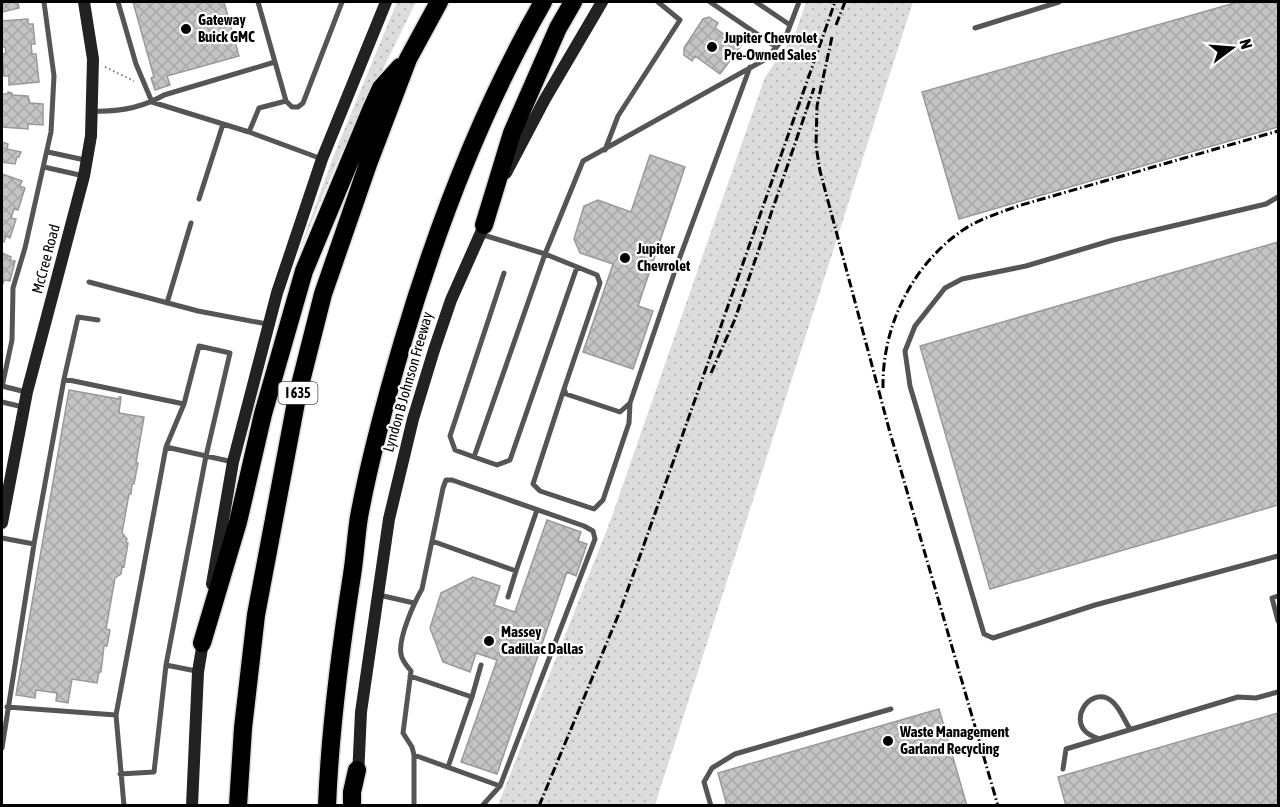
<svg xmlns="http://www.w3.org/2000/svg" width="1280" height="807" viewBox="0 0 1280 807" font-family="'Asap Condensed',sans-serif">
<defs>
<pattern id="grass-dots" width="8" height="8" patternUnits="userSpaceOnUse" patternTransform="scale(1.5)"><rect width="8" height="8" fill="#dcdcdc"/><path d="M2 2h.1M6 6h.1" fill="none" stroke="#bbb" stroke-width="1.8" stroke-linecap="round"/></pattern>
<pattern id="building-cross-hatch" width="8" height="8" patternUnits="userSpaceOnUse" patternTransform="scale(1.5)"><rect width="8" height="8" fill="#c4c4c4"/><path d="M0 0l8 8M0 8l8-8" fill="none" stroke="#a7a7a7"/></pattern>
</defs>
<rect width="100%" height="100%" fill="#fff"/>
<!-- grass -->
<path fill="url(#grass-dots)" d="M397 2H416L339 158 296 259 334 155Z
M806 2H913L655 805H498L611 519 765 77 795 34Z"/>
<!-- building -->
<path fill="url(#building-cross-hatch)" stroke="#999" stroke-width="1.5" d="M2 2H18L19 8 2 12Z
M133 2H224L239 56 167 76 170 85 155 90 151 78 154 77Z
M1238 2H1278V127L959 219 922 92Z
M709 17 718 23 715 28 741 46 720 74 695 56 692 61 684 55V48L703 19Z
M28 19V24H33L35 44H31L32 54H36L39 82 9 85V76H4L2 54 6 53 5 47H2V21Z
M8 92 12 93V95L28 96 30 103 43 104V125L28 124V129L2 127V94H8Z
M2 142 8 144 7 149 21 152 19 157H17L15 164 2 162Z
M650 155 685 167 638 306 653 311 633 369 583 352 613 264 580 253 574 239 584 206 598 200 631 212Z
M2 174 22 181 20 186 25 188 18 210 14 209 11 218 16 219 10 238 6 236 4 242 2 241Z
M1278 242V505L990 589 920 346Z
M2 253 11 257 10 260 15 261 10 281 4 280 3 284Z
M69 390 119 399V397H121L119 413 144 417 136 463H138L134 484H132L131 494H129L122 533 127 539 126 542 128 543 124 567 122 566 121 574 115 578 106 629 110 630 107 646H104L101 672H99L97 683 72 679 68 703 56 701 57 693 36 690 35 698 16 695Z
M547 520 581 532 578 541 587 544 576 576 567 572 497 774 461 762 497 660 476 653 470 672 443 662 430 628 441 593 473 577 500 586 494 605 515 612Z
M939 709 967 806H727L718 773Z
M1278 713V806H1066L1058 777Z"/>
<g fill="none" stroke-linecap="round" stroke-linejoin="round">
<defs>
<path id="highway" d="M484 225 512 133 558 28 573 2
M202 643 238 522 263 414 304 271 371 110 381 88 400 67
M238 806 243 728 256 615 297 397 323 294 368 164 408 59 439 2
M327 806C330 728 340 652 352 575 355 556 356 536 359 517 370 457 386 399 403 341 438 223 482 108 543 2
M352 806V792L357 770"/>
</defs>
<!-- highway casing -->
<use href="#highway" stroke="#dbdbdb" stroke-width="21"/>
<!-- path -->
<path stroke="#777" stroke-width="2" stroke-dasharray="1.5 3" stroke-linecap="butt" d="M105 67 134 81"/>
<!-- lane -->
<path stroke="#555" stroke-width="5" d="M118 2 136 64 152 102 249 132 322 159
M710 2 776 47
M756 2 790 25
M975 28 1059 2
M275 62 286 101
M93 111C118 112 142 108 164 95L275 62 258 2
M249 132 259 108 286 101 292 107H298L303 103 342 2
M605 150 618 116 680 20 658 2
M48 152 85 160
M44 167 84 176
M1278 197 1266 204 1113 240 1026 266 962 279 945 288 915 326 905 351 910 386 984 634 993 638 1095 605 1278 556
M199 199 223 124
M480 234 545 254 583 161 766 59 786 36 799 2
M577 267 510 460 497 465 474 457 545 254 597 275 600 283 564 389 566 394 620 412 630 403 677 265 750 67
M89 282 198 311 267 324
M167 303 191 223
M64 379 184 404
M2 386 26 392
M2 387 12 340 13 288 25 248 51 132 54 76 44 2
M564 389 533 484 540 491 594 509 603 500 629 423 630 403
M2 402 23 407
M474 457 455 450 450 436 504 273
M2 538 34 544 64 379 78 317 98 320
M432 541 516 571 537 510
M379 595 414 603
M1278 596 1272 598 1278 621
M508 597 516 571
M166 665 196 671
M410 676 472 697 448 767
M472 697 481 665
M7 707 116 715 124 806
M116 715 166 447
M1099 739C1095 737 1089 735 1086 732 1071 718 1088 691 1107 698 1118 703 1124 720 1130 729
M2 748 34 544
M414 755 500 786
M1063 769 1066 749 1238 697 1256 698 1278 692
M120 774 154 772 166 665 206 456 230 353 199 346 184 404 166 447 233 462
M414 806V755L412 747 403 733 411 671C407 666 402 661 401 654 398 638 414 603 422 589L443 488 446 480H452L584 526 593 531 595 539 500 786 482 806
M711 806 704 782 712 768 735 754 891 709"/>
<!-- secondary -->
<path stroke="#222" stroke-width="12" d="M506 173 545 99 602 2
M2 523 27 392 84 176 91 136 93 59 84 2
M212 584 233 462 277 293 322 159 386 2
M358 777 361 712 389 519 413 419 434 350 451 300 487 219
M192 806 198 672 204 636"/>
<!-- highway -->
<use href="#highway" stroke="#000" stroke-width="18"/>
<!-- rail -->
<path stroke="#000" stroke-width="3" stroke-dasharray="9 3 1.5 3" stroke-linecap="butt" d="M836 25 845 2
M832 37 817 106 816 146 820 171 889 429 998 806
M711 373 735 319 814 88
M883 388C882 326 912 265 963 230 979 219 999 213 1018 206L1278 131
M539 806 620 611 641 553 835 2"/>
</g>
<!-- markers -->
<g fill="#000" stroke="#fff" stroke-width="2">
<circle cx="186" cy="29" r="6"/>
<circle cx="712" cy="47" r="6"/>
<circle cx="625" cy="258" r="6"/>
<circle cx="489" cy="641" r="6"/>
<circle cx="888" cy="741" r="6"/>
</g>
<g text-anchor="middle" stroke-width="4.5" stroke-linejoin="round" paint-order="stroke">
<!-- shield labels -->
<rect fill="#fff" stroke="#4c4c4c" stroke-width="1.5" x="278.5" y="382" width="39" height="22" rx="4.5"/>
<g font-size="14" font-weight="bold" fill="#000">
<text x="298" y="398">I 635</text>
</g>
<!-- poi labels -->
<g font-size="15" font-weight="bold" fill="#000" stroke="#fff" text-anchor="start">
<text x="198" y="25">Gateway<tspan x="198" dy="17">Buick GMC</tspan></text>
<text x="724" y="43">Jupiter Chevrolet<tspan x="724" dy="17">Pre-Owned Sales</tspan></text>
<text x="637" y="254">Jupiter<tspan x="637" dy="17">Chevrolet</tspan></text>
<text x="501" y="637">Massey<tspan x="501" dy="17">Cadillac Dallas</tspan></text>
<text x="900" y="737">Waste Management<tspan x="900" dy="17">Garland Recycling</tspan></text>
</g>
<!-- street labels -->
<g font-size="15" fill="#000" stroke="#fff">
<text transform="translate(46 259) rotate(-75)" y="5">McCree Road</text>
<text transform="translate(408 382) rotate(-74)" y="5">Lyndon B Johnson Freeway</text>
</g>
</g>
<!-- border -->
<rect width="1280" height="807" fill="none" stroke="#000000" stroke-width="6"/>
<!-- north arrow -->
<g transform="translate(1232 48) rotate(74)" stroke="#ffffff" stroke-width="4.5" paint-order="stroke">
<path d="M0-4.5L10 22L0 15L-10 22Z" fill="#000000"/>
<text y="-9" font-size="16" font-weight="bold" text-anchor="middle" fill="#000000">N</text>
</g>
</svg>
